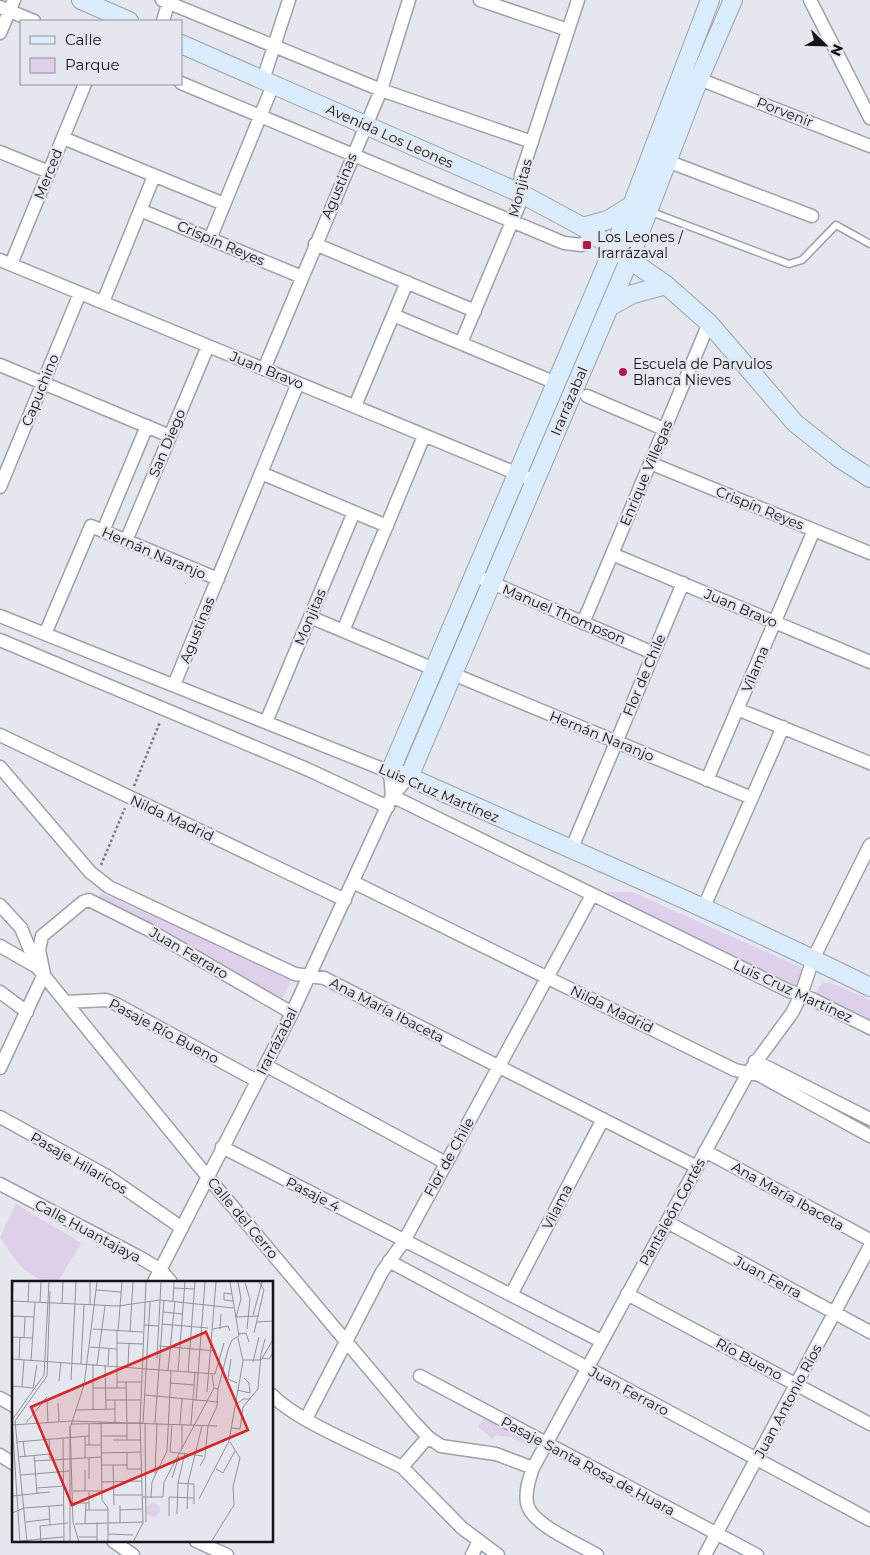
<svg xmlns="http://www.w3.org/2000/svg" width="870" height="1555" viewBox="0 0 870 1555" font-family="Montserrat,sans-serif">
<rect width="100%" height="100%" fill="#e4e7ee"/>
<!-- green -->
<path fill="#ded0eb" d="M605 892H632L800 967 804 972 802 985H794Z
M101 893 241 955 291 981 282 999 99 897Z
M829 982 870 1000V1020L817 994 819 987 823 983Z
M16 1204 81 1243 58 1282C28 1283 15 1260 0 1237Z
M485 1416 530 1440 528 1446 511 1437 495 1435 493 1439 478 1427Z"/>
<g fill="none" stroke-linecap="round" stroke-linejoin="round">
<defs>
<path id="lane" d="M649 211 789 264 802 260 836 225 870 244"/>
<path id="street" d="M162 0 381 90 532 142
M480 0 568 30
M810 0 870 118
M0 7 34 21
M163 21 169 0
M0 33 14 0
M699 79 870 146
M263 80 289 0
M181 83 564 243 582 245 596 235
M63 138 224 204
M0 152 49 172
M667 161 812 216
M140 210 302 277
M210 239 273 85
M315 244 475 311
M0 260 535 481
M11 264 85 84
M103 302 154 176
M393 315 556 383
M461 343 519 205 521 175 578 0
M0 365 170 436
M264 369 381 90 409 0
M587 396 664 429
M355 406 407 282
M650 463 870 553
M261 473 387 526
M0 487 80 293
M103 531 147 426
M126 541 208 346
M612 554 870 662
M474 575 653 653
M0 616 390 772 392 796
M310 617 434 669
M583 623 709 323
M343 631 424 436
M45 634 91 526 218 579
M0 640 309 770 388 807
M453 674 752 798
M174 685 298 383
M737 709 870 763
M266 722 354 512
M0 735 345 900
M0 767 90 872 109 887 295 974 324 978 697 1167
M707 780 814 530
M392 796 789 991 812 999 870 1028
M571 850 683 583
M353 882 735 1070 759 1075 870 1136
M0 905 21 928 37 967 207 1176 413 1421 428 1437 441 1446 496 1454 533 1468
M703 909 783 727
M0 946 37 967
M0 992 27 1012
M66 1002 106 1000 116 1004 257 1081
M755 1061 870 1119
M265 1065 446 1163
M0 1068 44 974 39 950 42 936 83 902 89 900 149 930 292 1013
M0 1117 107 1176 182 1228
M222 1147 601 1341
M705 1151 870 1240
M0 1184 139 1257 161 1270 171 1282
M667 1222 870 1332
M389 1261 870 1520
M154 1282 292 1013 392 796 409 777
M627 1294 870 1424
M511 1295 603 1119
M420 1376 757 1555
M272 1395C298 1422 367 1449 402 1467L428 1437
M0 1398 14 1406
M306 1419 382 1272 404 1241 592 895
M0 1455 14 1464
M402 1467 462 1528 498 1555
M113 1541 133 1555
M196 1541 227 1555
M472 1555 479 1541
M597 1555C579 1544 530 1524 527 1503 525 1491 529 1479 533 1468L748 1073 792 1013 801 995 813 959 870 845
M705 1555 870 1246"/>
<path id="secondary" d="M81 0 129 21
M710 0 632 205 390 772 409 777C563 846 719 912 870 987
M181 44 520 193 583 227 666 285 709 323 795 423 839 458 870 478
M583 227 608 220 632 205
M609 307 633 294 666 285
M409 777 630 258 699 79 733 0"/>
</defs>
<!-- lane casing -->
<use href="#lane" stroke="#9fa1a8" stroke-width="9"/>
<!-- street casing -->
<use href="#street" stroke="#9fa1a8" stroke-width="15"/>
<!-- secondary casing -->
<use href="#secondary" stroke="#9fa1a8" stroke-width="20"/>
<!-- path -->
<path stroke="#77797e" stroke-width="2.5" stroke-dasharray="2.5 2.5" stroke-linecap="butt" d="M134 786 160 722
M101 865 125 808"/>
<!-- lane -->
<use href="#lane" stroke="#fff" stroke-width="6"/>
<!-- street -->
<use href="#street" stroke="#fff" stroke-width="12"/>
<!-- secondary -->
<use href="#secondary" stroke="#daedfe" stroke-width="18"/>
</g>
<!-- markers -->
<g fill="#ad1a47" stroke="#e4e7ee" stroke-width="2">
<rect x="582" y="240" width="10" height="10" rx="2.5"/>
<circle cx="623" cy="372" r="5"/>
</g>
<g text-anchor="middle" stroke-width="4.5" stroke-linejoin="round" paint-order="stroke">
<!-- street labels -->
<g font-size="14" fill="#131416" stroke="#e4e7ee">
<text transform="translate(785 112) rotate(21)" y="5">Porvenir</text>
<text transform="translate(390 136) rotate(24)" y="5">Avenida Los Leones</text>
<text transform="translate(48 174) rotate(-68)" y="5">Merced</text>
<text transform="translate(339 186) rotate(-67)" y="5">Agustinas</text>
<text transform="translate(520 188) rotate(-76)" y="5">Monjitas</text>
<text transform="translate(221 243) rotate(23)" y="5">Crispín Reyes</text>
<text transform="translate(267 370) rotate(22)" y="5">Juan Bravo</text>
<text transform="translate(40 390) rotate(-68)" y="5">Capuchino</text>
<text transform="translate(569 401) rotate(-67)" y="5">Irarrázabal</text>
<text transform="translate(167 443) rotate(-67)" y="5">San Diego</text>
<text transform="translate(646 473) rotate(-67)" y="5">Enrique Villegas</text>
<text transform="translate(760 508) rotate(22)" y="5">Crispín Reyes</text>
<text transform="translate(154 553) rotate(23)" y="5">Hernán Naranjo</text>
<text transform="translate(741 608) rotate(23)" y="5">Juan Bravo</text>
<text transform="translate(564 614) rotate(23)" y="5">Manuel Thompson</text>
<text transform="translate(310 617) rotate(-67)" y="5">Monjitas</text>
<text transform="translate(197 630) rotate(-68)" y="5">Agustinas</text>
<text transform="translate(755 669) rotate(-67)" y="5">Vilama</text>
<text transform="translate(644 675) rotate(-67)" y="5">Flor de Chile</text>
<text transform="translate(602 736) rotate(22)" y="5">Hernán Naranjo</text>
<text transform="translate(439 793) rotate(23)" y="5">Luis Cruz Martínez</text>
<text transform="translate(172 818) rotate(25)" y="5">Nilda Madrid</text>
<text transform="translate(189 953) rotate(30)" y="5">Juan Ferraro</text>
<text transform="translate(793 991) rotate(25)" y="5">Luis Cruz Martínez</text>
<text transform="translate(612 1009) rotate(26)" y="5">Nilda Madrid</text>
<text transform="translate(387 1010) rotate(27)" y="5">Ana María Ibaceta</text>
<text transform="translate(164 1031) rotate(28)" y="5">Pasaje Río Bueno</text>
<text transform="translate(277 1041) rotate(-63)" y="5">Irarrázabal</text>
<text transform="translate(449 1157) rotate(-61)" y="5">Flor de Chile</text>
<text transform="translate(79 1163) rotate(30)" y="5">Pasaje Hilaricos</text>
<text transform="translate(313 1194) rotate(27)" y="5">Pasaje 4</text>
<text transform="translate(788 1196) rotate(29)" y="5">Ana María Ibaceta</text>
<text transform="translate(557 1207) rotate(-63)" y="5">Vilama</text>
<text transform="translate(672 1212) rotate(-61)" y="5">Pantaleón Cortés</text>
<text transform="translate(243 1218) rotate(50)" y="5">Calle del Cerro</text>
<text transform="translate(88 1231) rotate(28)" y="5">Calle Huantajaya</text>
<text transform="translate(768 1277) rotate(28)" y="5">Juan Ferra</text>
<text transform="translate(749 1359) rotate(28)" y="5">Río Bueno</text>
<text transform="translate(629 1391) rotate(28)" y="5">Juan Ferraro</text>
<text transform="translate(788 1401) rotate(-62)" y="5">Juan Antonio Ríos</text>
<text transform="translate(588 1466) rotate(28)" y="5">Pasaje Santa Rosa de Huara</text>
</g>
<!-- poi labels -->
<g font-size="14" fill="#131416" stroke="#e4e7ee" text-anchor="start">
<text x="597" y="242">Los Leones /<tspan x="597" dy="16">Irarrázaval</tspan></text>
<text x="633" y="369">Escuela de Parvulos<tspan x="633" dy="16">Blanca Nieves</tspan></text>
</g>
</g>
<!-- overview -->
<g transform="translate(12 1281)">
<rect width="261" height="261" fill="#e4e7ee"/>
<path d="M134 229a7 7 0 1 1 14 0a7 7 0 1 1-14 0Z" fill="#ded0eb"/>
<path fill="none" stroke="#909398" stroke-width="1" d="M233 2 238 18 235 48M162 7 183 8M84 9 109 11M220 13 212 12V19L221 20M0 20 106 25 148 19 222 27M16 20 17 1M161 20 162 1M28 21 29 1M50 22 51 1M78 24V1M0 25 1 1M151 31 171 33M241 34 250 1M0 35 22 36M224 36 229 18 226 1M224 36 247 35M244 41 262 40M150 43 196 47M132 44 147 45M81 48 131 51M201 48 216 45 218 50M208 48 209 33M106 50 110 1M118 51 121 1M242 52 252 9 247 1M226 53 234 52 237 61M0 56 21 57M12 56 13 36M105 62 131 63M147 65 204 70M78 66 105 68M145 77 149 1M250 77 257 78 262 70M0 78 203 93 212 62M7 79 8 56M231 79H249L262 57M19 80 23 21M241 81 247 56M69 83 72 24M81 83V128M85 84 93 25M93 84 94 128M96 84 97 68M116 85 117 63M156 89 163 20M166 90 173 1M176 91 183 1M211 96 225 102M216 97 219 78M59 99 64 1M47 100 49 81M105 101H129M114 101 115 141M158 102 182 104M0 105 21 107M10 106 12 79M21 107 25 84M81 107H114M105 107V50M206 108 216 69 220 59 227 55 218 1M225 109 238 112 237 102 232 97M195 111 204 1M133 114 206 121M35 118 36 141M93 119H129M184 120 193 1M46 122 47 140M225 123 231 118H239M64 129 103 128M59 140 205 145M89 141 90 219 96 227V261M103 141V119M14 142 35 116M131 142 138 21M133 142 134 241M143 142 152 19M59 143 130 142M77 143V164M115 143V159M160 143 158 171 191 175M168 143 170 118M170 143V168M0 144 59 140M179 144 183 92M58 145 61 241 67 261M220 147 228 148 231 126 246 108 249 73 253 58M89 155H115M73 156V177M51 157 52 261M37 158 38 178M101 159H129M11 160 13 175M4 161 77 155M73 164H89M89 172 129 171M115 172V188H129M22 174 25 212M6 176 38 173M77 177V198M23 180 89 176M89 184H115M101 184 102 224M188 185 193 176 196 145 205 125 206 108 202 107M204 188 211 192 223 170M73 189V210M143 193 145 142M9 194 57 190M160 197 167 175M90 201 130 200M166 202 182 203V223M25 207 53 205M61 210H90M77 211V229M102 214H130M0 215 38 211M131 216H151L152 201 202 107 200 94M139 217 140 201 155 170 159 90M187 218 217 160 231 80 226 57M61 222H77M108 224V241M37 225 38 244M175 228 176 202 190 145M74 229H96M108 229 130 228M0 232 12 227 52 224M165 233 166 202 173 172M157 235V216L182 217M14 241 38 238M63 243 131 241M73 243 74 222M28 245 56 242M28 245 29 261M96 253 121 254M67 256H85M8 260 51 256M8 261 0 139 32 94 37 1M15 261 3 140 35 95 38 10M58 261V147L72 104 85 1M85 261V241M121 261 131 242 128 141 134 1M199 261 222 224 221 206 228 177 218 161"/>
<path fill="#d62828" fill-opacity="0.15" stroke="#d62828" stroke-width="2.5" d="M194 51 236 149 60 224 19 126Z"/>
<rect width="261" height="261" fill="none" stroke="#131416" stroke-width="2.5"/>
</g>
<!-- legend -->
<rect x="20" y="20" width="162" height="65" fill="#e4e7ee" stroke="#909398"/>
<rect x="30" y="36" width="25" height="8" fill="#daedfe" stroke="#909398"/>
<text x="65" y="45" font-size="15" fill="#131416">Calle</text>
<rect x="30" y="58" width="25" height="15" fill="#ded0eb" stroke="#909398"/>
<text x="65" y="70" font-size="15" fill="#131416">Parque</text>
<!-- north arrow -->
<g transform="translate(825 45) rotate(113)" stroke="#e4e7ee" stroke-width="4" paint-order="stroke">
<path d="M0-4L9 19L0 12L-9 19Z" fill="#131416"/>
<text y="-8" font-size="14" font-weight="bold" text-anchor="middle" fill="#131416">N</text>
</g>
</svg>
